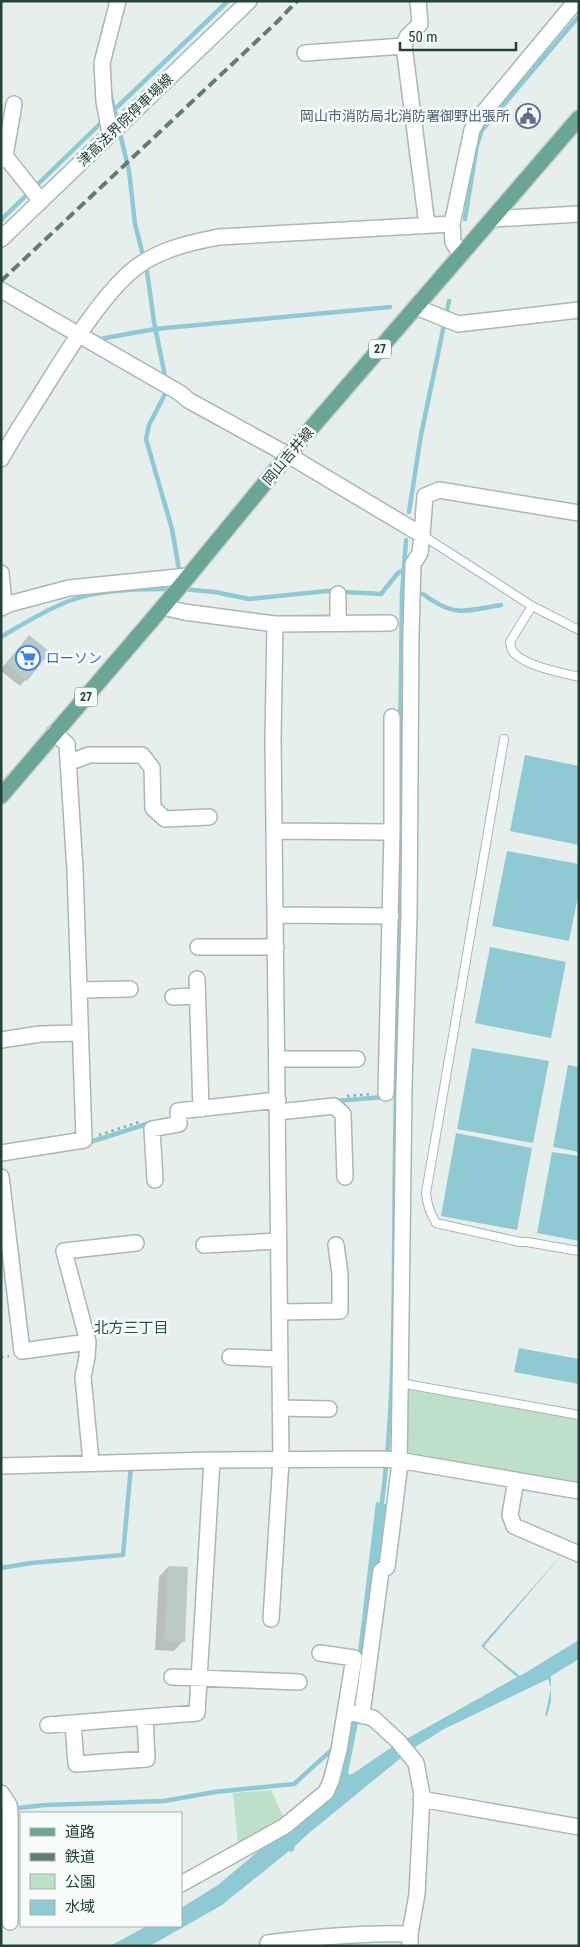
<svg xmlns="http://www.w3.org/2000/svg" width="580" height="1947" viewBox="0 0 580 1947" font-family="'Roboto Condensed','Noto Sans JP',sans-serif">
<rect width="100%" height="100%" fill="#e6efeb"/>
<!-- green -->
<path fill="#bfe0c8" d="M407 1389 579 1420V1488L406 1455Z
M271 1790 285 1821 238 1845 233 1793Z"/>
<!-- water -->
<path fill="#8ec9d4" d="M525 755 579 766V845L510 831Z
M507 851 579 864V891L569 941 492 926Z
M490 947 566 962 551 1038 475 1023Z
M472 1048 549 1061 533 1143 457 1129Z
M568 1065 579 1067V1152L553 1147Z
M456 1133 532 1148 517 1230 441 1216Z
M552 1152 579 1156V1241L537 1233Z
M519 1348 579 1359V1384L514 1372Z
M376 1502 387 1504 380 1567 359 1718 348 1773 349 1775 354 1773 392 1747 517 1677 481 1646 565 1551 485 1645V1648L520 1676 579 1640V1659L551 1676V1701L547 1716H545L551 1688 548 1679 444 1729 412 1749 309 1833 295 1846 294 1850 291 1852 289 1851 222 1905 150 1946H110L147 1926H181V1908L218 1885 325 1795 352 1701Z"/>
<!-- shadow -->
<path fill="#0003" d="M23 643 49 653 20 686 1 671V669Z
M168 1567 183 1641 174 1651 155 1650 159 1577Z"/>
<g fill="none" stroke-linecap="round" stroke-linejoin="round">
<!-- stream -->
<path stroke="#8ec9d4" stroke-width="4.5" d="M110 93 117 121
M113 111 228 1
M119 129 129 171 135 224 147 271 154 322 166 381
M465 219 477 145 482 130 579 16
M1 220 104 120
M100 339 155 329 390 307
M165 389V394L149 425 146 439 172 529 180 575
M409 512 421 435 449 301
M183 589 215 592 249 599 327 591 381 594 398 573 404 570
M423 594C455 618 465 611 501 605
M1 637C23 624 45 610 69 601 101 589 139 589 172 589
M335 1101 384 1097
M87 1143 153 1122
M381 1509C397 1392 393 1272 395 1154 398 967 401 780 402 593L406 540
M1 1568 31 1563 123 1555 131 1466H133
M1 1810 45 1805 164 1801 215 1792 294 1784 335 1747"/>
</g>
<!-- building -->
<path fill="#bbcac4" d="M29 635 50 652 27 681 6 664Z
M168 1566 188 1567 185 1642 164 1641Z"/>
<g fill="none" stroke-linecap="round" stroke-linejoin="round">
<defs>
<path id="lane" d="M422 535 532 606 579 630
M532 606 510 642C511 646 511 650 514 653 528 667 560 672 579 677
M504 739 426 1193C427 1205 430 1213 436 1223L520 1242H527L579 1251
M400 1383 579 1415"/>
<path id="street" d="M404 46 427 225
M305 53 404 46 407 37 420 24 418 1
M110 134 104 101 102 63 118 1
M5 156 41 201
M1 160 5 156 14 104
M493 219 579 214
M452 224 472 130 478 119 576 1
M1 290 180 393 188 400 288 455 422 535 425 496 439 490 579 513
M416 307 458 324 579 310
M1 459C15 433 32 409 47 384 70 348 97 303 128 274 153 251 187 243 219 237L452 224 453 242 461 255
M1 573 4 606
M163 607 184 612 275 624 390 623
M1 608 9 604 69 588 188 576
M338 623V594
M68 763 89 755H142L152 768 153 808 165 819 209 817
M274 831 392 832
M276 915 391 916
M198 947H276
M197 979 201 1109
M79 990 130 989
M173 997 197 996
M1 1040 40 1034 80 1033
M277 1059H357
M386 1093 392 832V717
M278 1112 334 1106 343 1114 345 1177
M1 1153 84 1140 75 870 67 744 54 733
M1 1177 22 1351 88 1342
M155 1180 152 1129 179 1124 178 1111 278 1100
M204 1245 279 1241
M279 1312 340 1311V1274L336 1245
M230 1357 280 1359
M280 1408 329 1409
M91 1462 83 1377 87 1357 88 1342 64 1251 136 1243
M1 1466 212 1460 381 1459 398 1460 579 1491
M516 1480 510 1515 514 1526 579 1554
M271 1619 281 1460 273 739 275 624
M172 1677 299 1682
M352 1713 373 1718 398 1741 416 1763 422 1795 417 1894 410 1934V1946
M362 1714 381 1571 387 1567 399 1471 404 1088 409 916 411 633 413 564 420 553 422 535
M73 1723 76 1764 147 1759 145 1717
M48 1725 197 1713 212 1460
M1 1793 9 1805 10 1811V1922
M421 1799 579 1827
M181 1884 285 1826 326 1792 331 1781 339 1750 354 1658 320 1653
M268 1946V1943C315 1937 363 1933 410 1934"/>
<path id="secondary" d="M1 239 249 1"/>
<path id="primary" d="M1 796 163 607 288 455 579 118"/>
</defs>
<!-- lane casing -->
<use href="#lane" stroke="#a8b8b2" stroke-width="10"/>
<!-- street casing -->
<use href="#street" stroke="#a8b8b2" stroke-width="18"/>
<!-- secondary casing -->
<use href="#secondary" stroke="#a4bbb3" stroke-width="18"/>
<!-- primary casing -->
<use href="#primary" stroke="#c2cac8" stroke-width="18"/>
<!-- path -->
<path stroke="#86b3a5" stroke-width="2.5" stroke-dasharray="2.5 4" stroke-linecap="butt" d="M347 1096 371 1094
M99 1135 139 1122
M1 1357 9 1356"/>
<!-- lane -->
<use href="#lane" stroke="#fff" stroke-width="8"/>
<!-- street -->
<use href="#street" stroke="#fff" stroke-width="15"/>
<!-- secondary -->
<use href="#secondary" stroke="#fff" stroke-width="15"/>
<!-- primary -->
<use href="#primary" stroke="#6aa596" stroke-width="15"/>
<!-- rail -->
<path stroke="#5f7d75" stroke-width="4" stroke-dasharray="10 5" stroke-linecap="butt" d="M1 281 277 22 297 1"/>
</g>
<!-- icons -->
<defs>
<symbol id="civic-ring" viewBox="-11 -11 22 22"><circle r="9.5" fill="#f7fbf9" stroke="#5c6f8a" stroke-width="1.5"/><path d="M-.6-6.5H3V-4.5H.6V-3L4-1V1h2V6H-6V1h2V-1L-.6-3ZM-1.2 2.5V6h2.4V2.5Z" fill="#5c6f8a"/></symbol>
<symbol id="supermarket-ring" viewBox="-11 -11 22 22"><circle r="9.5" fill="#f7fbf9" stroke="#3f7fe0" stroke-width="1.5"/><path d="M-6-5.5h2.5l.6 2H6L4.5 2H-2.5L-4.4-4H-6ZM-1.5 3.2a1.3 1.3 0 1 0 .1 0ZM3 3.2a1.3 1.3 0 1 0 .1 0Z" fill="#3f7fe0"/></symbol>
</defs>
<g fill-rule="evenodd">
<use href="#civic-ring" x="514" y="102" width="28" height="28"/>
<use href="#supermarket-ring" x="14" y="644" width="28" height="28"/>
</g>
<g text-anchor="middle" stroke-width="5" stroke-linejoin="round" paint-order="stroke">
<!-- shield labels -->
<g fill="#f7fbf9" stroke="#637a73" stroke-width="1">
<rect x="369" y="339.5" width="22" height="19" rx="4"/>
<rect x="75" y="687.5" width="22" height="19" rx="4"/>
</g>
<g font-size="12" font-weight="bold" fill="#24423a">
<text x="380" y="353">27</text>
<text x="86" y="701">27</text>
</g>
<!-- service labels -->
<g font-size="14" fill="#4e5e75" stroke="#f7fbf9" text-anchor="end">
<text x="510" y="121">岡山市消防局北消防署御野出張所</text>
</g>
<!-- street labels -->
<g font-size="14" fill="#24423a" stroke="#f7fbf9">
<text transform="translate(125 120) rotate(-44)" y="5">津高法界院停車場線</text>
<text transform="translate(288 456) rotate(-50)" y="5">岡山吉井線</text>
</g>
<!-- shop labels -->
<g font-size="14" fill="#366cbe" stroke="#f7fbf9" text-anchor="start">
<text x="46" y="663">ローソン</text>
</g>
<!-- neighbourhood labels -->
<g font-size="15" fill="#1f5548" stroke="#f7fbf9">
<text x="131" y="1333">北方三丁目</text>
</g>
</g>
<!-- border -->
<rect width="580" height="1947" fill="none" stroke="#24423a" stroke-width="5"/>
<!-- legend -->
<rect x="20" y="1812" width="162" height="115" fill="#f7fbf9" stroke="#a3b1ad"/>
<rect x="30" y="1828" width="25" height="8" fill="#6aa596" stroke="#a3b1ad"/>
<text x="65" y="1837" font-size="15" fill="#24423a">道路</text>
<rect x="30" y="1853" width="25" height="8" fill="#5f7d75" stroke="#a3b1ad"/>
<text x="65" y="1862" font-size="15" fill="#24423a">鉄道</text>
<rect x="30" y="1874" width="25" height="15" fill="#bfe0c8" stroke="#a3b1ad"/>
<text x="65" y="1887" font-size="15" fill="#24423a">公園</text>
<rect x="30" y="1900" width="25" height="15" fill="#8ec9d4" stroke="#a3b1ad"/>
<text x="65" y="1912" font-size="15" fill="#24423a">水域</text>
<!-- scale -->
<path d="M400 42v8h116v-8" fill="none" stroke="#24423a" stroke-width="2.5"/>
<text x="408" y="42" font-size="15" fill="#24423a" stroke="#f7fbf9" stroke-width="4" paint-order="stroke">50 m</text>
</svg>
